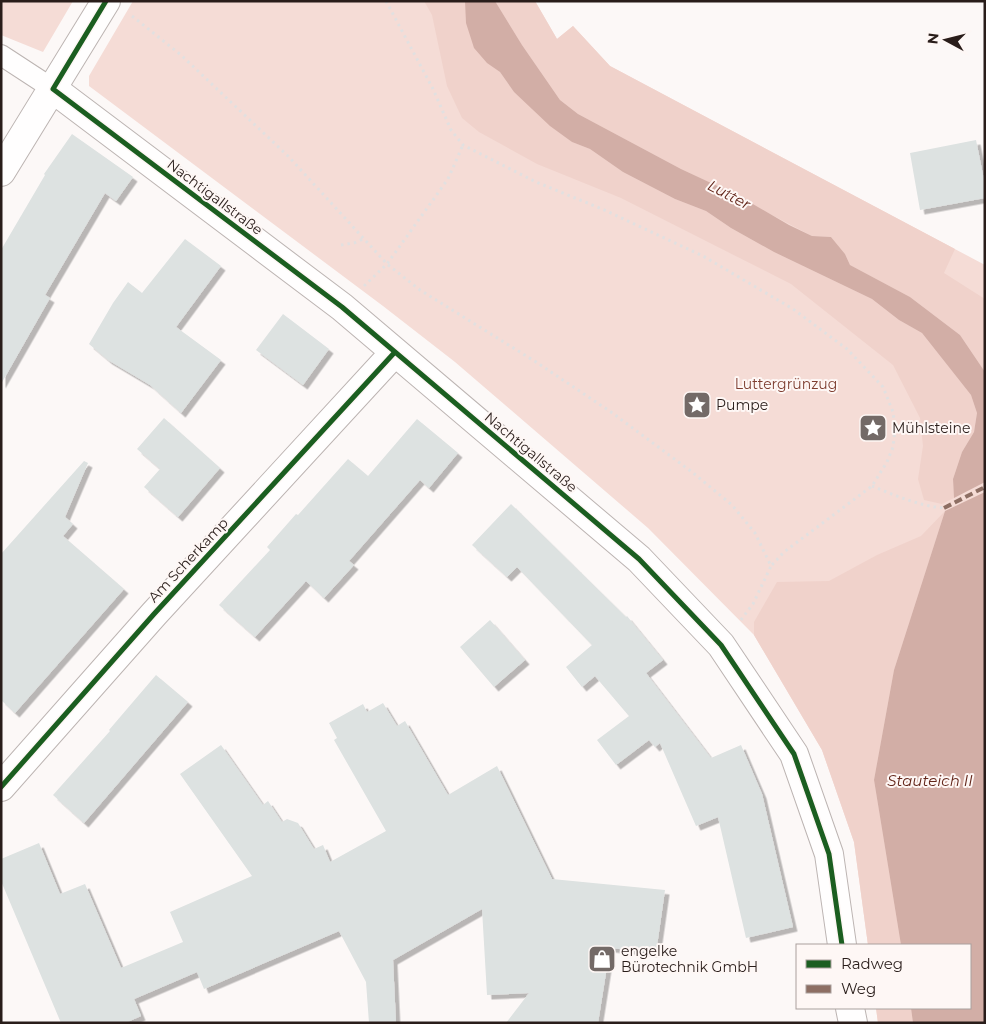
<svg xmlns="http://www.w3.org/2000/svg" width="986" height="1024" viewBox="0 0 986 1024" font-family="Montserrat,sans-serif">
<defs>
<filter id="shadow"><feDropShadow dx="4.5" dy="4.5" stdDeviation="0" flood-color="#0004"/></filter>
</defs>
<rect width="100%" height="100%" fill="#fcf8f7"/>
<!-- green -->
<path fill="#f5dcd6" d="M1 1H73L43 52 1 35Z
M133 1H535L557 39 573 26 610 66 985 265V1023H878L876 1008H970V945H868L854 842 822 750 754 635 648 528 455 362 383 306 89 86V76Z"/>
<!-- forest -->
<path fill="#f0d2cb" d="M424 1H465L487 62 500 72 514 92 572 142 590 149 623 172 675 199 706 211 731 228 774 252 872 299 899 320 922 333 971 395 977 413 974 432 962 452 953 479 954 498 942 504 924 500 918 479 923 446 920 418 893 365 791 284 621 198 537 164 479 132 462 118 447 86 432 15Z
M495 1H535L557 39 573 26 610 66 955 249 944 273 985 299V372L960 335 910 297 850 265 845 254 831 237 812 236 715 185 681 169 578 114 560 100 522 45Z
M945 511 894 670 874 780 901 945H868L854 842 822 750 754 635V622L777 582 829 581 877 555 921 536Z
M876 1008H911L913 1023H878Z"/>
<!-- water -->
<path fill="#d2aea6" d="M465 1H495L522 45 560 100 578 114 681 169 739 196 789 225 812 236 831 237 845 254 850 265 910 297 960 335 985 372V482L954 498 953 479 962 452 974 432 977 413 971 395 922 333 899 320 872 299 774 252 731 228 706 211 675 199 623 172 590 149 572 142 550 126 514 92 500 72 487 63 474 48 466 23Z
M985 492V1023H913L911 1008H970V945H901L874 780 894 670 945 511Z"/>
<!-- building -->
<path fill="#dde2e1" filter="url(#shadow)" d="M72 134 133 177 116 201 105 193 45 295 50 298 1 384V250L45 175 44 174Z
M976 140 985 185V198L920 210 910 153Z
M185 239 221 266 176 327 221 360 181 413 150 385 108 360 89 344 113 303 128 282 142 293Z
M283 314 329 349 303 385 256 350Z
M164 418 220 468 178 517 144 487 160 469 137 449Z
M417 419 458 453 429 488 420 480 349 561 354 565 324 598 306 581 255 637 219 605 270 550 267 547 296 514 298 515 348 459 368 476Z
M84 461 88 463 65 517 73 524 63 536 124 589 15 713 1 700V554Z
M511 504 626 617 627 616 663 660 646 673 711 758 741 745 762 794 793 927 746 938 718 817 696 826 660 743 655 747 649 740 616 765 597 740 629 716 595 676 582 687 566 667 592 645 517 567 507 577 472 545Z
M490 620 525 660 494 687 460 647Z
M156 675 188 702 84 823 53 795 110 731 109 730Z
M383 703 397 726 405 721 448 795 497 766 552 879 665 890 656 953 610 948 598 1023H506L529 993 487 995 482 909 393 960 396 1023H369L366 982 339 931 204 989 197 972 134 999 141 1016 125 1023H61L1 881V859L39 843 60 894 85 884 121 968 183 942 170 912 252 876 180 774 221 745 263 805 268 801 282 822 287 819 298 823 314 849 323 845 330 862 386 831 334 740 337 738 329 723 363 704 367 712Z"/>
<g fill="none" stroke-linecap="round" stroke-linejoin="round">
<defs>
<path id="service" d="M1 55 53 89"/>
<path id="minor" d="M53 89 342 307 639 559 721 645 794 754 829 854 842 945
M1 172 106 1
M1 787 154 614 395 352
M850 1008 853 1023"/>
</defs>
<!-- service casing -->
<use href="#service" stroke="#bcb4b2" stroke-width="22"/>
<!-- minor casing -->
<use href="#minor" stroke="#bcb4b2" stroke-width="30"/>
<!-- path -->
<path stroke="#e2e0e0" stroke-width="3" stroke-dasharray="2.5 4" stroke-linecap="butt" d="M386 1 433 89 451 130 463 145 536 182 602 209 703 256 793 309 847 349 883 387 893 412 895 429 893 447 887 462 872 486 784 552 771 566
M132 16 181 55 289 157 387 264 420 290 536 362 611 412 692 472 732 505 755 533 771 566 753 604 740 621
M341 245 354 243 363 239
M364 286 387 264 448 179 463 145
M872 486C894 495 919 506 944 508"/>
<!-- service -->
<use href="#service" stroke="#fffefe" stroke-width="20"/>
<!-- minor -->
<use href="#minor" stroke="#fffefe" stroke-width="28"/>
<!-- quiet -->
<path stroke="#8d6e63" stroke-width="4" stroke-dasharray="8 4" stroke-linecap="butt" d="M944 508 985 487"/>
<defs>
<path id="cycleway" d="M106 1 53 89 342 307 639 559 721 645 794 754 829 854 842 945
M1 787 154 614 395 352"/>
</defs>
<!-- cycleway casing -->
<use href="#cycleway" stroke="#fef7f5" stroke-width="8"/>
<!-- cycleway -->
<use href="#cycleway" stroke="#1b5e20" stroke-width="5"/>
</g>
<!-- icons -->
<defs>
<symbol id="sight-square" viewBox="-11 -11 22 22"><rect x="-9" y="-9" width="18" height="18" rx="4" fill="#736a67" stroke="#fef7f5"/><path d="M0-6L1.8-2.2L6-1.7L2.9 1.2L3.7 5.4L0 3.3L-3.7 5.4L-2.9 1.2L-6-1.7L-1.8-2.2Z" fill="#fff"/></symbol>
<symbol id="shop-square" viewBox="-11 -11 22 22"><rect x="-9" y="-9" width="18" height="18" rx="4" fill="#736a67" stroke="#fef7f5"/><path d="M-5-2.5h2.3a2.7 3.5 0 0 1 5.4 0H5L5.5 6h-11ZM-1.5-2.5h3a1.5 2.3 0 0 0-3 0Z" fill="#fff"/></symbol>
</defs>
<g fill-rule="evenodd">
<use href="#sight-square" x="681" y="389" width="32" height="32"/>
<use href="#sight-square" x="857" y="412" width="32" height="32"/>
<use href="#shop-square" x="586" y="943" width="32" height="32"/>
</g>
<g text-anchor="middle" stroke-width="4" stroke-linejoin="round" paint-order="stroke">
<!-- street labels -->
<g font-size="14" fill="#291d1a" stroke="#fef7f5">
<text transform="translate(215 197) rotate(37)" y="5">Nachtigallstraße</text>
<text transform="translate(531 452) rotate(40)" y="5">Nachtigallstraße</text>
<text transform="translate(188 560) rotate(-47)" y="5">Am Scherkamp</text>
</g>
<!-- park labels -->
<g font-size="14" fill="#7e3e30" stroke="#fef7f5">
<text x="786" y="389">Luttergrünzug</text>
</g>
<!-- poi labels -->
<g font-size="14" fill="#291d1a" stroke="#fef7f5" text-anchor="start">
<text x="716" y="410">Pumpe</text>
<text x="892" y="433">Mühlsteine</text>
<text x="621" y="956">engelke<tspan x="621" dy="16">Bürotechnik GmbH</tspan></text>
</g>
<!-- water labels -->
<g font-size="15" font-style="italic" fill="#63261a" stroke="#fef7f5">
<text transform="translate(729 195) rotate(28)" y="5">Lutter</text>
<text x="930" y="786">Stauteich II</text>
</g>
</g>
<!-- border -->
<rect width="986" height="1024" fill="none" stroke="#291d1a" stroke-width="5"/>
<!-- legend -->
<rect x="796" y="944" width="175" height="65" fill="#fef7f5" stroke="#a9a09d"/>
<rect x="806" y="960" width="25" height="8" fill="#1b5e20" stroke="#a9a09d"/>
<text x="841" y="969" font-size="15" fill="#291d1a">Radweg</text>
<rect x="806" y="985" width="25" height="8" fill="#8d6e63" stroke="#a9a09d"/>
<text x="841" y="994" font-size="15" fill="#291d1a">Weg</text>
<!-- north arrow -->
<g transform="translate(946 40) rotate(277)" stroke="#fef7f5" stroke-width="4" paint-order="stroke">
<path d="M0-4L9 19L0 12L-9 19Z" fill="#291d1a"/>
<text y="-8" font-size="14" font-weight="bold" text-anchor="middle" fill="#291d1a">N</text>
</g>
</svg>
